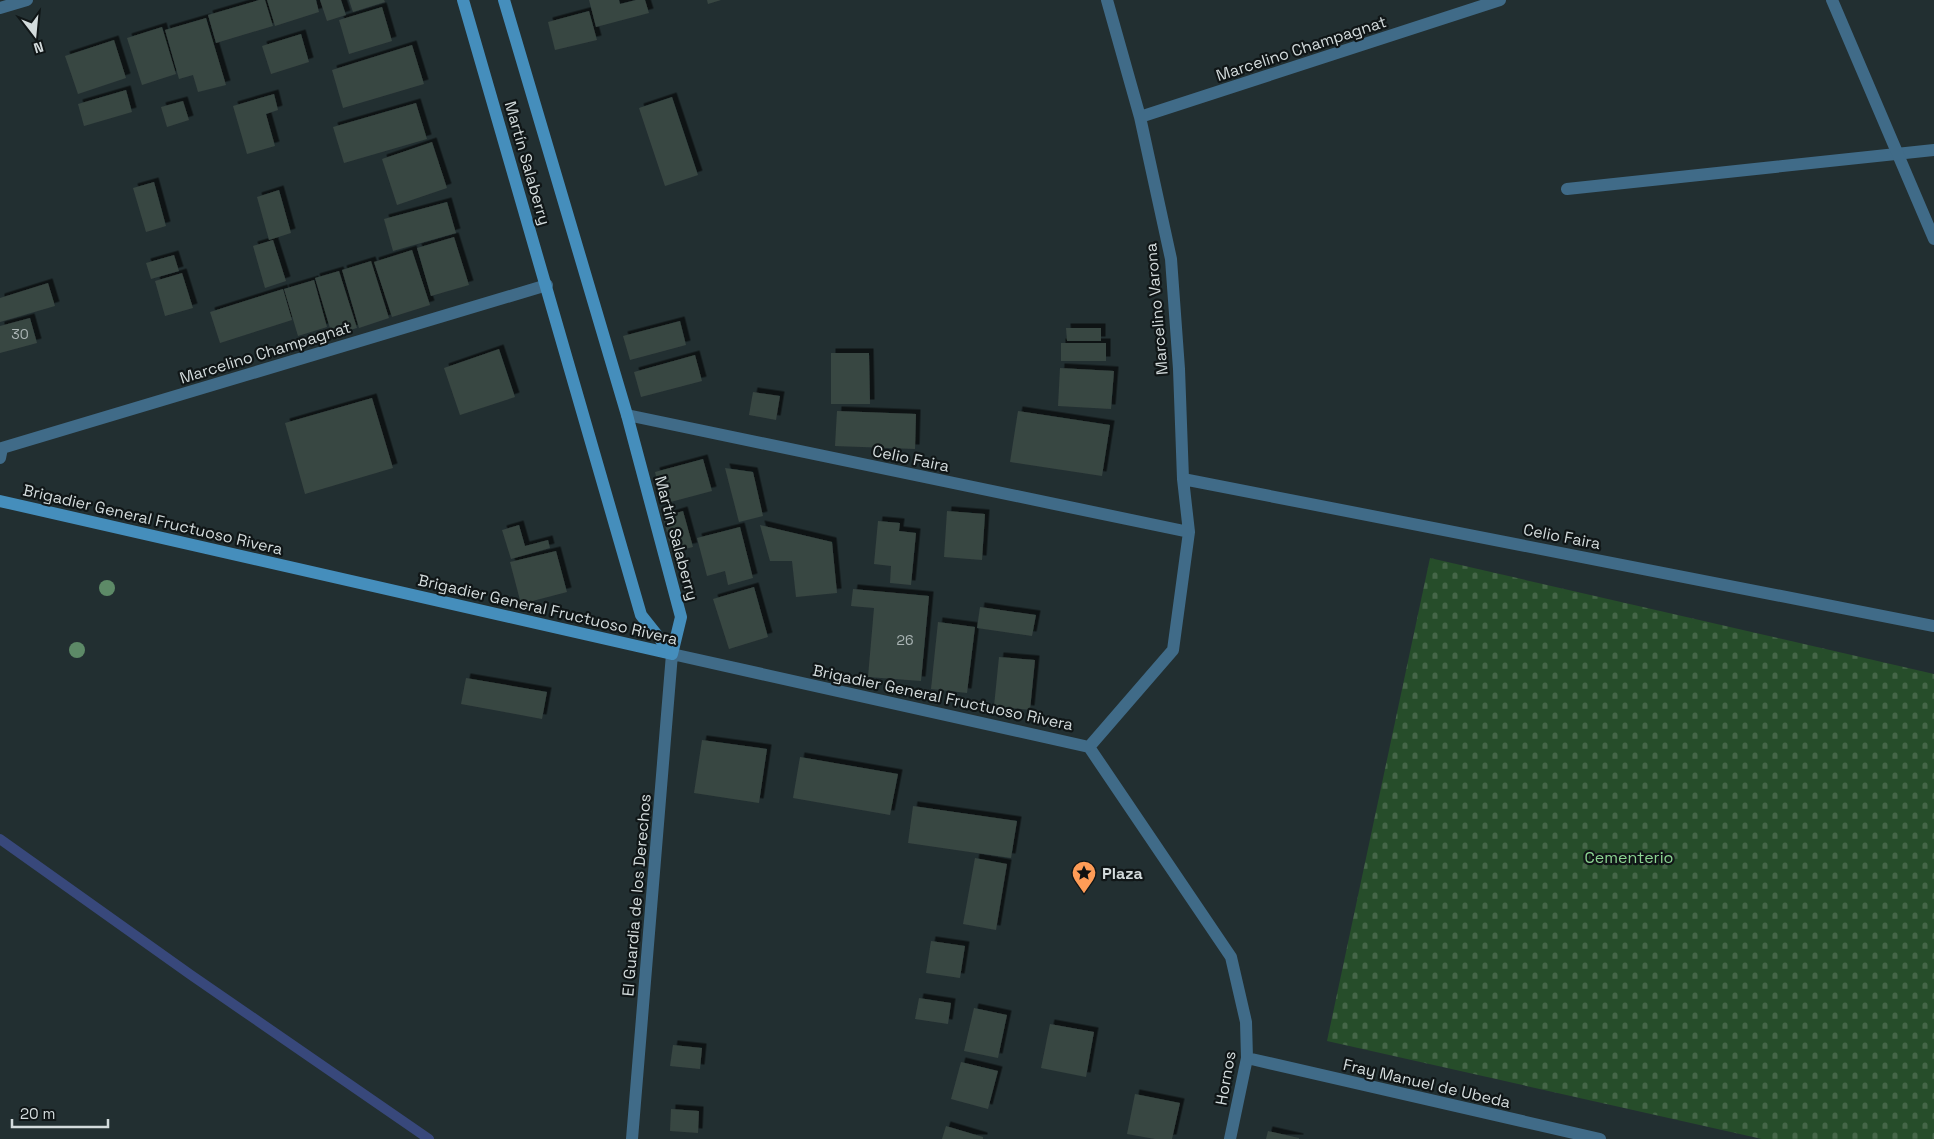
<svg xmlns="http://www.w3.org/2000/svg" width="1934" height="1139" viewBox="0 0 1934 1139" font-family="'Space Grotesk',sans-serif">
<defs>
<pattern id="cemetery-stones" width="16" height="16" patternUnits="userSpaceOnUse" patternTransform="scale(1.25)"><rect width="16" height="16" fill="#264d2a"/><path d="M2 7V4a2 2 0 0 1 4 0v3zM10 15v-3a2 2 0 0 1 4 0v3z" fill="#456648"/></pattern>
<filter id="shadow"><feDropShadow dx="4.5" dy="-4.5" stdDeviation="0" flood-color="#0009"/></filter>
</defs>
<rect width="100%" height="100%" fill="#222f31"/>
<!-- cemetery -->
<path fill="url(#cemetery-stones)" d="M1430 558 1934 674V1139H1762L1327 1041Z"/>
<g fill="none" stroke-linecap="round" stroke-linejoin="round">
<!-- stream -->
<path stroke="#38487b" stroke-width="10" d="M0 839 191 975 429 1139"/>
</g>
<!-- building -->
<path fill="#394642" filter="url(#shadow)" d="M259 0H265L273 26 216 43 208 15Z
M267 0H316L319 12 275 26Z
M320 0H341L346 15 327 21Z
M349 0H384L385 2 353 12Z
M589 0H619L620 4 636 0H645L649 13 596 27Z
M707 0H721L708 4Z
M382 7 392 41 349 54 339 20Z
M589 11 597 40 555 50 548 22Z
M206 18 226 85 198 92 193 75 179 79 165 30Z
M162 27 176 74 142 85 127 38Z
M301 34 309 62 271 74 262 46Z
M114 40 126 78 78 94 65 56Z
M412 45 424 84 343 108 332 70Z
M126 90 132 112 84 126 78 104Z
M274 94 278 110 266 114 275 146 247 154 233 106Z
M672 97 698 175 665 186 639 108Z
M183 101 189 120 167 127 161 107Z
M416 103 427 139 344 163 333 127Z
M432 142 447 188 397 205 382 159Z
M154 182 166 226 146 232 133 188Z
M279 190 291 233 269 240 257 197Z
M447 202 456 233 393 251 384 219Z
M454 237 469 285 431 296 417 248Z
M273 240 286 281 265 288 253 246Z
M412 250 430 305 392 317 374 262Z
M174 255 179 271 151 279 146 263Z
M371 261 389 318 359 328 342 270Z
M339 271 357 328 332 335 315 278Z
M182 273 193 308 165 316 155 281Z
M314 280 327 327 298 336 284 289Z
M48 283 55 306 0 322V298Z
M283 289 292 320 220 343 210 312Z
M30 318 37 343 0 353V326Z
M680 321 686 345 630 360 623 336Z
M1066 328H1101V341H1067Z
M1061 343H1106V361H1061Z
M499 349 515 397 460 415 444 368Z
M831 353H869L870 404H831Z
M695 355 702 381 641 397 634 372Z
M1060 368 1114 371 1111 409 1058 406Z
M753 392 780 396 776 420 749 415Z
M372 398 393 468 305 494 285 423Z
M837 411 916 414 915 449 835 446Z
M1018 411 1110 425 1102 476 1010 462Z
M703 459 712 491 663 504 655 472Z
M725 468 753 472 763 516 739 522Z
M683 511 693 547 672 552 663 517Z
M947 511 985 514 982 560 944 557Z
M878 521 900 523 899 531 916 533 911 585 890 583 891 566 874 564Z
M519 525 525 546 548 540 550 548 511 559 502 530Z
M760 525 832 542 837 593 796 597 792 561H770Z
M740 527 753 578 728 585 725 571 707 576 697 538Z
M556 551 567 592 521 604 510 562Z
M754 587 768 637 729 649 713 599Z
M853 589 929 596 921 681 868 677 874 608 851 606Z
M980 607 1036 615 1032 636 977 628Z
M938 622 975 627 967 693 931 689Z
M999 657 1035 660 1030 710 994 706Z
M466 678 547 692 542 719 461 704Z
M702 740 767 749 759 803 694 793Z
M800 757 898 774 890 815 793 798Z
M913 806 1017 821 1011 858 908 843Z
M975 858 1007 864 996 930 963 924Z
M931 941 965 946 960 978 926 973Z
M919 998 951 1003 948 1024 915 1019Z
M974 1008 1007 1015 998 1058 964 1051Z
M1050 1024 1094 1032 1086 1077 1041 1068Z
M673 1045 702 1048 700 1069 670 1066Z
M961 1062 998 1071 988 1109 951 1099Z
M1135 1094 1180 1103 1172 1139H1155L1127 1134Z
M671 1109 699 1111 698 1133 670 1131Z
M946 1126 983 1137V1139H942Z
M1268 1131 1299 1138V1139H1266Z"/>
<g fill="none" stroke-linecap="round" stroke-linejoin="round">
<!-- lane -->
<path stroke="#406b88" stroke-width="12" d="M1567 189 1934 150"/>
<!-- street -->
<path stroke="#406b88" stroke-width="12" d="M1107 0 1140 117 1171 259 1179 369 1183 479 1189 532 1173 650 1089 747 1231 957 1246 1022 1247 1058 1230 1139
M1832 0 1934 239
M0 8 27 0
M1140 117 1500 0
M627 415 1189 532
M0 458 2 448 547 285
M1183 479 1934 626
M1247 1058 1600 1139
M632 1139 672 654 1089 747"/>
<!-- secondary -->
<path stroke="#458ebc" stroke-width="12" d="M463 0 641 615 672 654
M504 0 627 415 681 617 672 654
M0 501 672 654"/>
</g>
<!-- trees -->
<g fill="#5d8a67">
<circle cx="107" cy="588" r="8"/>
<circle cx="77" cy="650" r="8"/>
</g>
<!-- icons -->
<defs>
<symbol id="sight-pin" viewBox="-11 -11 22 30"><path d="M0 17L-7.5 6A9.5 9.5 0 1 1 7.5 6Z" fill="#fe9c57" stroke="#101617"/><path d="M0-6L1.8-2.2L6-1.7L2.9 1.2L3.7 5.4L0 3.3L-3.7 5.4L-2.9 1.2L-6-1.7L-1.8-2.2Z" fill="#111"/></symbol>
</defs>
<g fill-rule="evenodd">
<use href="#sight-pin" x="1070" y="859" width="28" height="38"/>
</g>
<g text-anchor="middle" stroke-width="4.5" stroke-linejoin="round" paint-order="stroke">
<!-- number labels -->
<g font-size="14" fill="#acb6b6">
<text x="20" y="339">30</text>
<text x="905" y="645">26</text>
</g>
<!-- street labels -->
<g font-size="16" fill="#d3dbdc" stroke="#101617">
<text transform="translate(1301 48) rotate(-18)" y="6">Marcelino Champagnat</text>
<text transform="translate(528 163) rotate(74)" y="6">Martín Salaberry</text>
<text transform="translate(1156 309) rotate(-95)" y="6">Marcelino Varona</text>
<text transform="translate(265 352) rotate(-17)" y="6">Marcelino Champagnat</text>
<text transform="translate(911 458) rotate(12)" y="6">Celio Faira</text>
<text transform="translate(153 519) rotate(13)" y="6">Brigadier General Fructuoso Rivera</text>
<text transform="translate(1562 536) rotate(11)" y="6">Celio Faira</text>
<text transform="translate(677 538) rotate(75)" y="6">Martín Salaberry</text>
<text transform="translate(548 609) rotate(13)" y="6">Brigadier General Fructuoso Rivera</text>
<text transform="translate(943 697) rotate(12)" y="6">Brigadier General Fructuoso Rivera</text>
<text transform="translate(636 895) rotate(-85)" y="6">El Guardia de los Derechos</text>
<text transform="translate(1225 1078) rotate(-80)" y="6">Hornos</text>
<text transform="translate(1427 1083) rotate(13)" y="6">Fray Manuel de Ubeda</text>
</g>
<!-- park labels -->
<g font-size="16" fill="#8dd593" stroke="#101617">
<text x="1629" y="863">Cementerio</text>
</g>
<!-- poi labels -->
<g font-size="16" font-weight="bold" fill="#d3dbdc" stroke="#101617" text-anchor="start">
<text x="1102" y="879">Plaza</text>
</g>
</g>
<!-- north arrow -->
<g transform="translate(35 35) rotate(164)" stroke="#101617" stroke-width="4" paint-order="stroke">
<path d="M0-4L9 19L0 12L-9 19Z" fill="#d3dbdc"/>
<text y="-8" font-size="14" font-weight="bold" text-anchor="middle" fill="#d3dbdc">N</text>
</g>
<!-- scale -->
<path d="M12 1119v8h96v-8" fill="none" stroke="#d3dbdc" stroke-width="2.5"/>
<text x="20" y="1119" font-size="15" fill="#d3dbdc" stroke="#101617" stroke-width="4" paint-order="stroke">20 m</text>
</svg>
